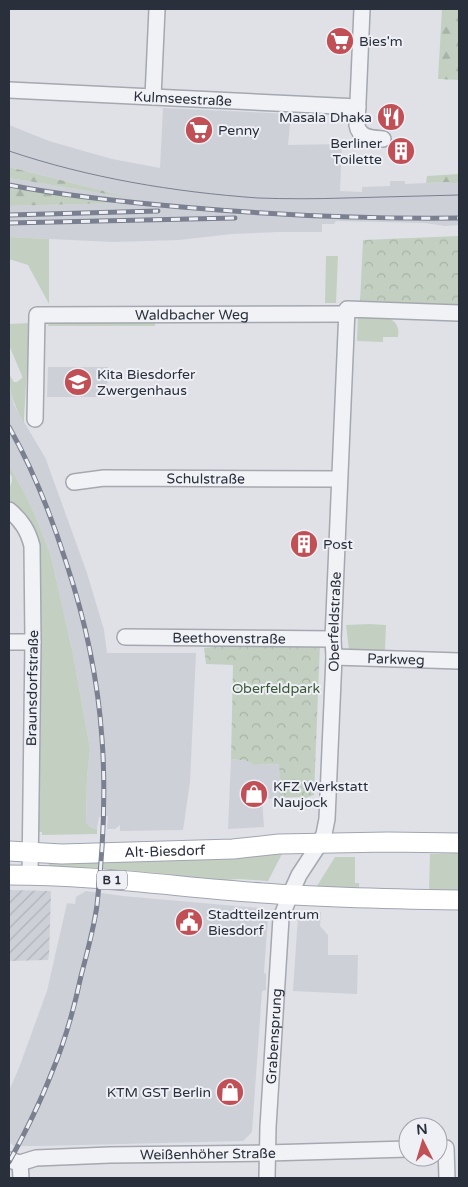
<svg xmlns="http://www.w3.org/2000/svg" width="468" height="1187" viewBox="0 0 468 1187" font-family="'Varela Round',sans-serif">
<defs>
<pattern id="industrial-furrows" width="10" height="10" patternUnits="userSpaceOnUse" patternTransform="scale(1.25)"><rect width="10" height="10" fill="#ced0d8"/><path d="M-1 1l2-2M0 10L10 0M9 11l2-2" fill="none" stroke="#b1b3ba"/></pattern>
<pattern id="forest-firs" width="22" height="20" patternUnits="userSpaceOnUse" patternTransform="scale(1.25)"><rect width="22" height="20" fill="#c3d0c1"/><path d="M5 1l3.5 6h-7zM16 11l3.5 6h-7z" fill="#a8b3a7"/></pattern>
<pattern id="park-crowns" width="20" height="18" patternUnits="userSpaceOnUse" patternTransform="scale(1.25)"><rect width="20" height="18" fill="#c3d0c1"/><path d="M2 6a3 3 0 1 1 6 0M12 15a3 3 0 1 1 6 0" fill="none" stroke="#a8b3a7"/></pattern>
</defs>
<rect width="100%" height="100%" fill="#dfe1e7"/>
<!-- built -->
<path fill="#ced0d8" d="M163 108 291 114 288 145 342 144 340 191 362 192V187L390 186V181H405V184L449 182 451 183H459V225L445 226 425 223 336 221 334 224H322V232H279L232 234 179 240 113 242 9 237V206L109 203 9 188V178L124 196 9 167V125L49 141 112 159 160 168Z
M48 367H108L107 397H47Z
M9 384 14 405 46 459 49 468 87 573 104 630 107 653H196L190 782 183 830 120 831V825L115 829H107L108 816 99 817 97 829 92 828 86 823 87 777 90 749 73 654 51 556 34 513 23 490 9 466Z
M231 759 247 761 254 765 280 764 281 791H279V798L262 799 264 827 228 829Z
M86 891 123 896 259 908 268 917 264 973 266 974V990L262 991 252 1132 243 1141 40 1146H14L9 1142V1091L20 1065 47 991 67 903 75 904 76 897Z
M304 911 321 912 320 926 328 935V955H358L357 994 293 991 298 916Z"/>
<!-- industrial -->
<path fill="url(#industrial-furrows)" d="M9 890 51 891 49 955 48 960 9 961Z"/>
<!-- grass -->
<path fill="#c3d0c1" d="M9 237 49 239V304L28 265 9 259Z
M326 256H338L336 303H325Z
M358 315C370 316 395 313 398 329 399 332 398 335 398 337H383V342L357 341Z
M154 319 155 326H48L50 321Z
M30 323 24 417V423C15 407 9 393 9 374L14 382H17L22 378V376L9 345V324Z
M9 466 23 490 34 513 51 556 73 654 90 749 87 777 86 823 92 828 97 829V834L42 835V832H36L39 555 9 504V490L12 481V477L9 472Z
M370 624 386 625 385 651 349 650 346 625Z
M283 852 268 881 238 879 211 881 51 869 47 861Z
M459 853V893L415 890H429L430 854Z
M335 857H355V883H359V889L317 890V886Z"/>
<!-- forest -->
<path fill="url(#forest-firs)" d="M442 9H459V80L438 79Z
M9 167 132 198 9 178Z
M459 174V183H451L449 182 426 183 427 176Z
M9 188 113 203 9 206Z"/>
<!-- park -->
<path fill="url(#park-crowns)" d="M459 236V308L360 303 363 240Z
M320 644 314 795 300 800 299 797 279 798V791L281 790 279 764 254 765 247 761 231 759 233 665 206 664 204 648 230 645Z"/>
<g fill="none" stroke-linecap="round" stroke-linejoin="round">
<defs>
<g id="minor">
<path d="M362 9 357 125C359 138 372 138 383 139"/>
<path id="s1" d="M9 90 358 107"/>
<path d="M153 97 157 9"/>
<path id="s2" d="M35 419 37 315 347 314"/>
<path id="s3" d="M74 482 104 478 339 479"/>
<path d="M9 510C21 520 28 530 32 546L33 642 30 875"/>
<path id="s4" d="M125 637 333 639"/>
<path d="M9 642H33"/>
<path id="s5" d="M334 657 459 661"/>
<path d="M446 1148 447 1178"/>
<path id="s6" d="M9 1160 20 1163 36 1158 110 1155 267 1153 408 1149"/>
<path d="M20 1163 21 1178"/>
<path id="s7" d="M267 1178 268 1127 281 918 290 895 299 875 320 843 324 834 327 819 334 657 333 639 347 309 459 313"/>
</g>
<g id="major">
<path id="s8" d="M9 851 62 854 233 849 279 844 388 842 459 843"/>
<path d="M9 875C94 875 178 887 262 893 328 898 393 899 459 900"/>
</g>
</defs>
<!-- minor casing -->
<use href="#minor" stroke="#a5a8b0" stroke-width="18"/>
<!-- major casing -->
<use href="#major" stroke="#a0a5b1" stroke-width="21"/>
<!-- minor -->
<use href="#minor" stroke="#f1f2f6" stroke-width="15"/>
<!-- major -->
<use href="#major" stroke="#fff" stroke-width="19"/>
<!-- tram -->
<path stroke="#7a808f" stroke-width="1" d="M9 151C89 178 174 192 258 198 287 199 316 199 345 198 383 197 421 196 459 195"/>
<defs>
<path id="rail" d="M9 185C66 196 124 202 182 207 274 215 367 219 459 218
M9 215 158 211
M9 223 235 218
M9 427C33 469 51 515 66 562 85 619 98 679 102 739 106 793 103 851 97 905 94 928 87 953 81 976 74 1009 65 1041 52 1072 40 1103 25 1133 9 1162"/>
</defs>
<!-- rail casing -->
<use href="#rail" stroke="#7a808f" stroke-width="5"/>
<!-- rail -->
<use href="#rail" stroke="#eef0f5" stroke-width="3" stroke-dasharray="9" stroke-linecap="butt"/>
</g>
<!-- icons -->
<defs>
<symbol id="supermarket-disc" viewBox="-11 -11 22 22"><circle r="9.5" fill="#c05056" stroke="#eef0f5"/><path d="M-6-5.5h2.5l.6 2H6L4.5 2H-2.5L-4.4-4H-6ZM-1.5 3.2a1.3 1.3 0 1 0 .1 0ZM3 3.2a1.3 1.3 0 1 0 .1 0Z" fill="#fff"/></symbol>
<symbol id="restaurant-disc" viewBox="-11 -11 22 22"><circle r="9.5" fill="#c05056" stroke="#eef0f5"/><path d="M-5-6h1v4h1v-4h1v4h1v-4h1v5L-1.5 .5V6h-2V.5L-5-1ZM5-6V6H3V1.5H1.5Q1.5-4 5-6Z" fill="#fff"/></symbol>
<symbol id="building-disc" viewBox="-11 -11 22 22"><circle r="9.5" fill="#c05056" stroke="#eef0f5"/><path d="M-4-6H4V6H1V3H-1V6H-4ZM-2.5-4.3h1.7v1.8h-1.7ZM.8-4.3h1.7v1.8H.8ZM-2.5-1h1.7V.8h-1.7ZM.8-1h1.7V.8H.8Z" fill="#fff"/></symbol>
<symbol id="school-disc" viewBox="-11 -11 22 22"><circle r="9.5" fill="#c05056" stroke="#eef0f5"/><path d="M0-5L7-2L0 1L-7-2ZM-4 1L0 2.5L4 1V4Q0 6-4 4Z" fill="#fff"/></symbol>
<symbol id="shop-disc" viewBox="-11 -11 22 22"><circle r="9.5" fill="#c05056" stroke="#eef0f5"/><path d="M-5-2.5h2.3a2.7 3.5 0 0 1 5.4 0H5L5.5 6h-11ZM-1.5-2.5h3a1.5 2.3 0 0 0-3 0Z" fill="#fff"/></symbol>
<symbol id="civic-disc" viewBox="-11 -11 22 22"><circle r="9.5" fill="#c05056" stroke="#eef0f5"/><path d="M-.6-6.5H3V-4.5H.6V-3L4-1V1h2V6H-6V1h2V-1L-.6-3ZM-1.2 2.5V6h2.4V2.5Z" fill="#fff"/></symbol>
</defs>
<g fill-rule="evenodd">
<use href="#supermarket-disc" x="324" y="25" width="32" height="32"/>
<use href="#restaurant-disc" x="375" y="101" width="32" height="32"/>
<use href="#supermarket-disc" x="183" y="114" width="32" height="32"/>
<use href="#building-disc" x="385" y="135" width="32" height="32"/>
<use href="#school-disc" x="62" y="366" width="32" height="32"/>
<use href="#building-disc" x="288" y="528" width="32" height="32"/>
<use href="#shop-disc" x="238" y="778" width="32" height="32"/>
<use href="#civic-disc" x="173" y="906" width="32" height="32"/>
<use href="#shop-disc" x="214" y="1076" width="32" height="32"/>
</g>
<g text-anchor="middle" stroke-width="4" stroke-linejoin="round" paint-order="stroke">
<!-- shield labels -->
<rect fill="#eef0f5" stroke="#656974" stroke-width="1" x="97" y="870.5" width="30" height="19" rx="4"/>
<g font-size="12" font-weight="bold" fill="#2a2f3c">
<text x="112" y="884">B 1</text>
</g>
<!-- poi labels -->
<g font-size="14" fill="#2a2f3c" stroke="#eef0f5" text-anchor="start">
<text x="359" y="46">Bies'm</text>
<text x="372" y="122" text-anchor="end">Masala Dhaka</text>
<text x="218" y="135">Penny</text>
<text x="382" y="148" text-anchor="end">Berliner<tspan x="382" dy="16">Toilette</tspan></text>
<text x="97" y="379">Kita Biesdorfer<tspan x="97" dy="16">Zwergenhaus</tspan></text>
<text x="323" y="549">Post</text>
<text x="273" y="791">KFZ Werkstatt<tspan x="273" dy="16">Naujock</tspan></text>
<text x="208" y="919">Stadtteilzentrum<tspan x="208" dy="16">Biesdorf</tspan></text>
<text x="211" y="1097" text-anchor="end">KTM GST Berlin</text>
</g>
<!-- street labels -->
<g font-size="14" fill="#2a2f3c" stroke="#eef0f5">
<text dy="5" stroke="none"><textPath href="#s1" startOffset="174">Kulmseestraße</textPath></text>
<text dy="5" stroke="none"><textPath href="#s2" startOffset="259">Waldbacher Weg</textPath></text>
<text dy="5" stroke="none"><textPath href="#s3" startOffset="132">Schulstraße</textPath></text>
<text dy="5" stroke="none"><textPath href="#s7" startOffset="568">Oberfeldstraße</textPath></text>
<text dy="5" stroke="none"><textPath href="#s4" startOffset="104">Beethovenstraße</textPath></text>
<text dy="5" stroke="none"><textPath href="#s5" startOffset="62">Parkweg</textPath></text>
<text transform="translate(32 688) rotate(-89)" y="5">Braunsdorfstraße</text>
<text dy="5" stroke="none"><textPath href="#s8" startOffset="156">Alt-Biesdorf</textPath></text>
<text dy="5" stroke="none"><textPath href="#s7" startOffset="142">Grabensprung</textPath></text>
<text dy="5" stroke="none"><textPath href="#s6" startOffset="200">Weißenhöher Straße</textPath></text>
</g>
<!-- park labels -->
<g font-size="14" fill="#3b5738" stroke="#eef0f5">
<text x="276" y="693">Oberfeldpark</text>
</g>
</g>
<!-- border -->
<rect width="468" height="1187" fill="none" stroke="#2a2f3c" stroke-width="20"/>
<!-- north arrow -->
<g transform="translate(423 1142) rotate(355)"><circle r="24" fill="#eef0f5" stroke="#a0a3ab"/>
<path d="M0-4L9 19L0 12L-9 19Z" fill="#c05056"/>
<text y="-8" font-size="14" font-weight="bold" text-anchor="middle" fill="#2a2f3c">N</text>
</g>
</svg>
